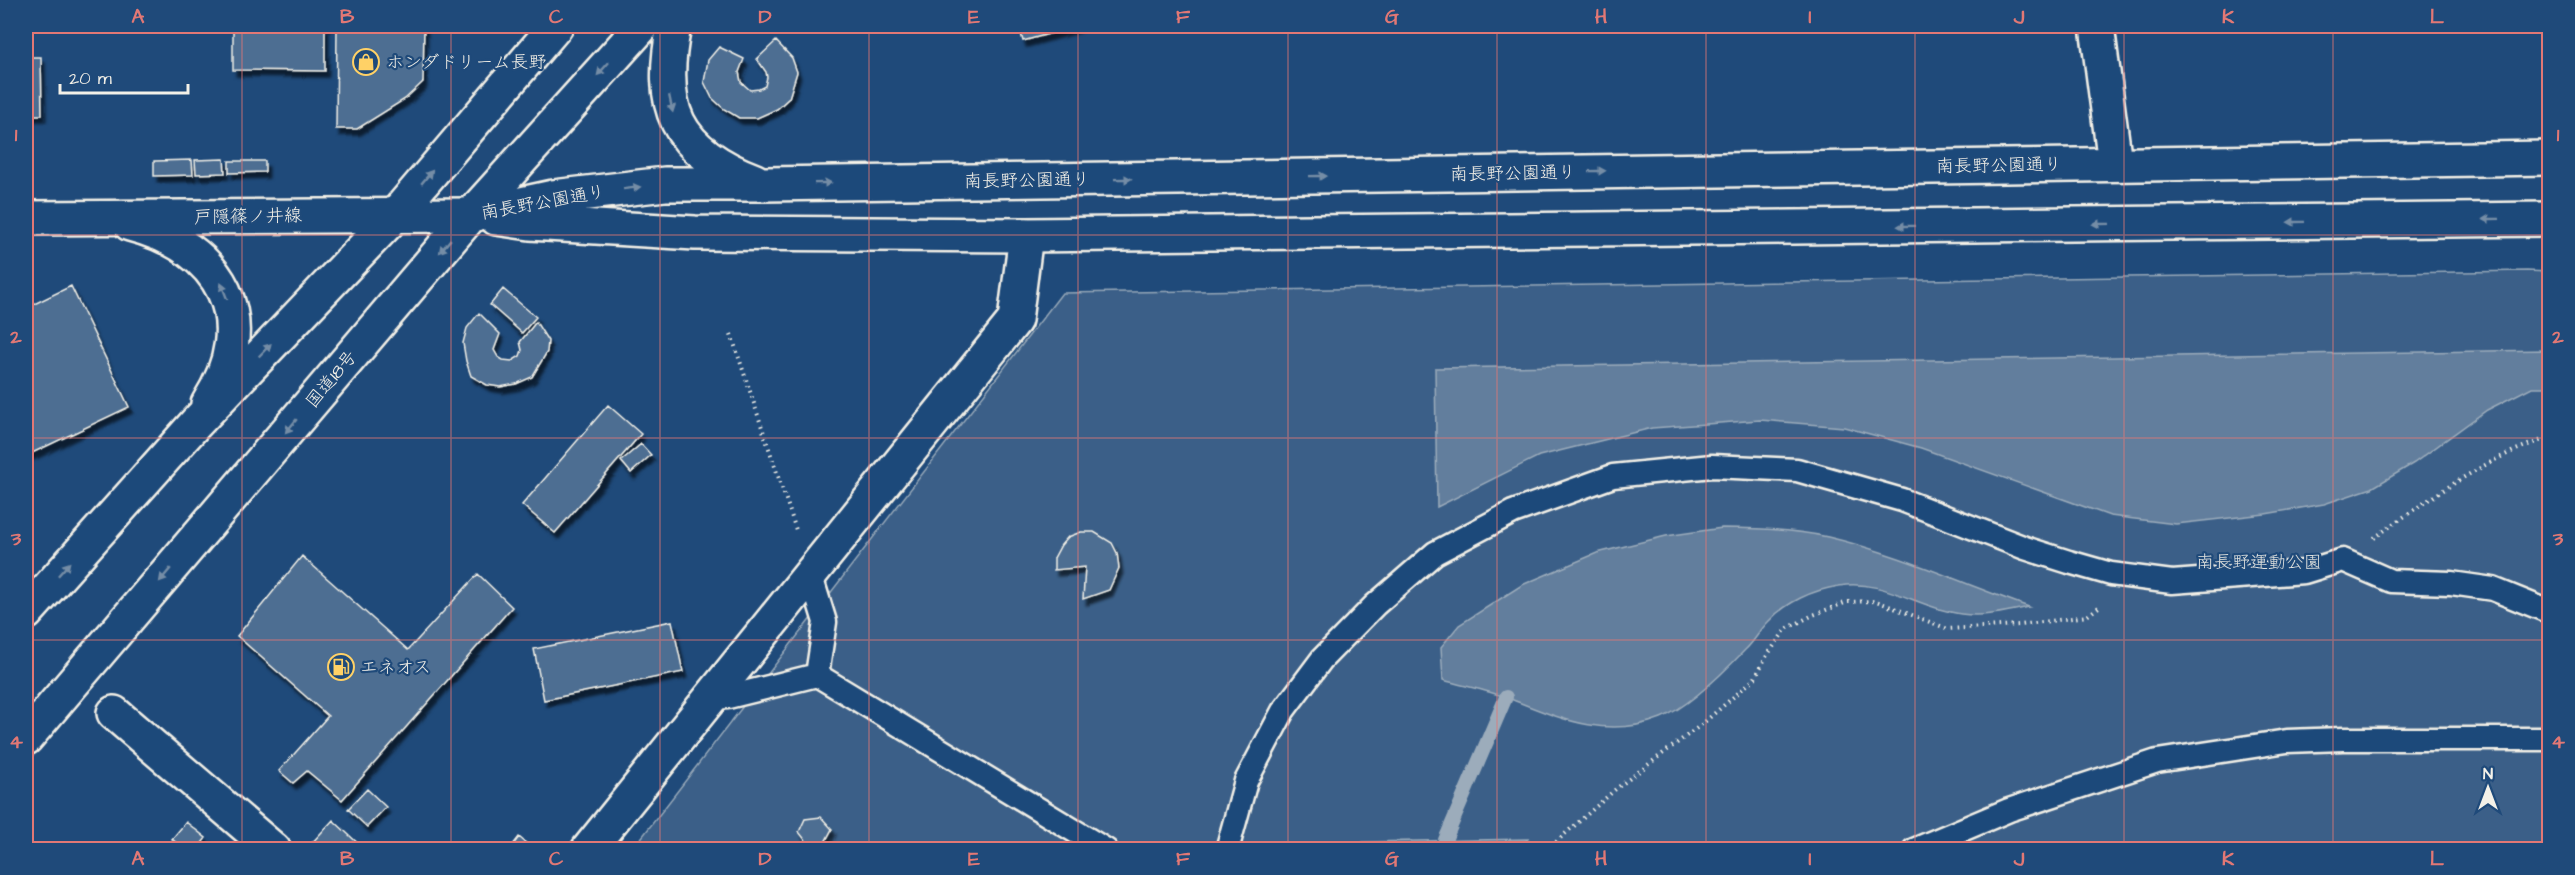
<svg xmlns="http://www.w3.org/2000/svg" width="2575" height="875" viewBox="0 0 2575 875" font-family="'Architects Daughter','Klee One',sans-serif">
<defs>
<filter id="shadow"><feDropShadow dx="3.5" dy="6" stdDeviation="1.5" flood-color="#0009"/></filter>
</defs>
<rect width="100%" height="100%" fill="#1f4a7a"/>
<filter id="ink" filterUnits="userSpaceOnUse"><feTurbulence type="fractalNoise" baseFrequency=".0167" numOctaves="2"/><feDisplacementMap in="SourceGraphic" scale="12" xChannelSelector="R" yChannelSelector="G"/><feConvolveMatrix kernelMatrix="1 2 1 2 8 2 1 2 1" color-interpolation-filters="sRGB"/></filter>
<g filter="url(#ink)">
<!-- green -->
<path fill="#3a5f88" stroke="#97a8b8" stroke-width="1.5" d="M2527 271 2549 272V849L632 850 1062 293Z"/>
<!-- water -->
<path fill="#627e9d" stroke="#9cacbb" stroke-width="1.5" d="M2549 350V387H2532L2487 410 2414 463 2372 488 2324 504 2265 514 2176 524 2110 516 1921 448 1844 427 1760 420 1652 428 1539 456 1437 507 1435 368Z
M1722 528C1757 528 1793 529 1828 537 1896 553 1962 583 2029 607 2006 612 1985 617 1961 614 1920 609 1883 578 1839 586 1813 590 1786 602 1768 622 1759 631 1754 642 1745 650 1724 672 1689 707 1661 718 1606 740 1559 718 1508 698 1487 690 1464 686 1443 680L1441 647 1459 625 1522 585 1597 553 1666 536Z
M1528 839 1519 850H1364L1363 842Z"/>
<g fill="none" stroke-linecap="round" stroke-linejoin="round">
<!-- stream -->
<path stroke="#9cacbb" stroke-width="14" d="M1445 840 1506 697"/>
</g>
<!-- building -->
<path fill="#4d6e92" stroke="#f4f1e8" stroke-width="1.5" filter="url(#shadow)" d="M233 26H325V71L233 70Z
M337 26H424L423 82 405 99 357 129H336Z
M1019 26H1078L1023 41Z
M776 41 792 58 797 72 789 98 777 109 757 118H739L724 109 712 98 704 82 708 60 719 47 744 59 739 72 741 82 750 90 759 89 765 86 767 77 766 72 757 59Z
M26 57H41L42 115H26Z
M224 159 225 173 196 174 195 160Z
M192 160 193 175 154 176V161Z
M229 161H265V172L229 173Z
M71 286 129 407 30 454 26 444V308Z
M503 289 536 317 522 333 490 305Z
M479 313 500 334 494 350 498 357 503 360 512 361 520 356 522 350 520 342 536 322 548 341 547 352 532 377 516 384 500 387 487 385 471 376 466 361 463 343 467 328Z
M608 405 641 434 555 533 522 505Z
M641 444 651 455 631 473 621 461Z
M1081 532H1094L1112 543 1117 553 1119 568 1109 590 1083 599 1085 567 1054 570V558L1061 545 1068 537Z
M2550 534V569L2544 557V545Z
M302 556 408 650 478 574 512 607 342 800 307 771 293 783 279 771 328 716 237 636Z
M672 621 683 672 544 700 534 649Z
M367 789 386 807 367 827 348 809Z
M821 817 832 829 824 844 810 846 799 832 805 819Z
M333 820 365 850H313L309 846Z
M186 822 206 838 197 850H185L172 839Z
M519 837 534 850H509Z"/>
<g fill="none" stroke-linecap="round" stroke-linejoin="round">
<defs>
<path id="lane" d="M817 675 1106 850
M708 698 728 697 817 675 825 622 810 573
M1227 850 1246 781 1283 711 1322 659 1375 605 1435 553 1513 512 1613 476 1712 466 1797 470 1902 500 2025 548 2069 562 2111 574 2172 582 2304 572 2343 560 2391 581 2451 583 2493 589 2550 612
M1914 850 2009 810 2157 761 2287 741 2343 739H2550"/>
<path id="street" d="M2097 26 2115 163
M588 850 1015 320 1026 235"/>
<path id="secondary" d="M674 26C658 107 674 150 755 181
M471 215 553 197 665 184H765L2550 158
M496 218 530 223 695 233 1026 235 2550 219
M114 713 274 850"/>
<path id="primary" d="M26 218 471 215
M130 224C222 247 262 320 208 404"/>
<path id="highway" d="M26 613 196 423 396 214 556 26
M26 738 471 215 642 26"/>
</defs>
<!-- lane casing -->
<use href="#lane" stroke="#f4f1e8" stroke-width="27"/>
<!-- street casing -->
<use href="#street" stroke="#f4f1e8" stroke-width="38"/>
<!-- secondary casing -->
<use href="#secondary" stroke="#f4f1e8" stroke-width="38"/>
<!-- primary casing -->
<use href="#primary" stroke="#f4f1e8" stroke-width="38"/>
<!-- highway casing -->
<use href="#highway" stroke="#f4f1e8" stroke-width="38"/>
<!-- path -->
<path stroke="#f4f1e8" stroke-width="4" stroke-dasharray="1.5 4.5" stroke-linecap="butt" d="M731 334 796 530
M2374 538C2423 503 2492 453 2550 438
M1547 850 1617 788 1701 725 1738 693 1755 678 1766 657 1786 629 1813 615 1847 602 1876 601 1948 629 2020 625 2087 616 2100 606"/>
<!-- lane -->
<use href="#lane" stroke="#1f4a7a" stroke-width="22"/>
<!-- street -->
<use href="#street" stroke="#1f4a7a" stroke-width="33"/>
<!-- secondary -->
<use href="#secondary" stroke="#1f4a7a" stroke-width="33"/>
<!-- primary -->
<use href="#primary" stroke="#1f4a7a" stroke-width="33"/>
<!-- highway -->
<use href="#highway" stroke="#1f4a7a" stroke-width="33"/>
</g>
<!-- one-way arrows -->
<defs><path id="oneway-solid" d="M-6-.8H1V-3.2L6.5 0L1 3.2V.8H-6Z" transform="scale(1.5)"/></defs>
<g fill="#748da6">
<use href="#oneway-solid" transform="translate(603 69) rotate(132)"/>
<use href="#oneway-solid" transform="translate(671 104) rotate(78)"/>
<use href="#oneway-solid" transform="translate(1597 171) rotate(-1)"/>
<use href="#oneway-solid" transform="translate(1318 176) rotate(-1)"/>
<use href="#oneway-solid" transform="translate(427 177) rotate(-50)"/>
<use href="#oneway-solid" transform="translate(1123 179) rotate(-1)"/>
<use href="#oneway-solid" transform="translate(823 183) rotate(-1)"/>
<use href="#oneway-solid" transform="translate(632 188) rotate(-7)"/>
<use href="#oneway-solid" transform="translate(2491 219) rotate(179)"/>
<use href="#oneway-solid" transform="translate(2296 222) rotate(179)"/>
<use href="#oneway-solid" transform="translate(2101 224) rotate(179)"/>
<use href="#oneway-solid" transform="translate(1906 226) rotate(179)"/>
<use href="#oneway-solid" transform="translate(445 246) rotate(130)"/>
<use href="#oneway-solid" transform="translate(224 291) rotate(-111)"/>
<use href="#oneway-solid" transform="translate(265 350) rotate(-46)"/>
<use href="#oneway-solid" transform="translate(291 426) rotate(130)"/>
<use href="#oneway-solid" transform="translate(64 569) rotate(-48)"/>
<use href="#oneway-solid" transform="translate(165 575) rotate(130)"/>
</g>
</g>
<!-- grid -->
<path fill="none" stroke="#e27875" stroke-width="1.5" stroke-opacity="0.55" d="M242 26V850M451 26V850M660 26V850M869 26V850M1078 26V850M1288 26V850M1497 26V850M1706 26V850M1915 26V850M2124 26V850M2333 26V850M26 235H2550M26 438H2550M26 640H2550"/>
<!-- icons -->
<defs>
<symbol id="shop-ring" viewBox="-11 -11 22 22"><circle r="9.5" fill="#1f4a7a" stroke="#ffd166" stroke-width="1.5"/><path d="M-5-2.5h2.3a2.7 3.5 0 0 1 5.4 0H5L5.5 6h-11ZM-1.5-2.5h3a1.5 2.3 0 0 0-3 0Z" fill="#ffd166"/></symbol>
<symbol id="fuel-ring" viewBox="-11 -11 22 22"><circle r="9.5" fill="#1f4a7a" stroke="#ffd166" stroke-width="1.5"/><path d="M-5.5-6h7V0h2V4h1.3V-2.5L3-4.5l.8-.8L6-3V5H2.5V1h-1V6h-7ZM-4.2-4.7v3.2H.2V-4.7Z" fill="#ffd166"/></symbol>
</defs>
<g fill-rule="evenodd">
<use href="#shop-ring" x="351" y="47" width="30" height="30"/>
<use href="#fuel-ring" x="326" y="652" width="30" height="30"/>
</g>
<g text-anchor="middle" stroke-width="4.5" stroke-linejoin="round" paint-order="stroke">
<!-- poi labels -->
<g font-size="18" fill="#f4f1e8" stroke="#1f4a7a" text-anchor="start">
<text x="386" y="68">ホンダドリーム長野</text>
<text x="360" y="673">エネオス</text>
</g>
<!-- street labels -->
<g font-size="18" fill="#f4f1e8" stroke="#1f4a7a">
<text transform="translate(1999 165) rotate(-1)" y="6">南長野公園通り</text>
<text transform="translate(1513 173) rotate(-1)" y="6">南長野公園通り</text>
<text transform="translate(1027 180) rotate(-1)" y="6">南長野公園通り</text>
<text transform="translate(543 202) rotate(-10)" y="6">南長野公園通り</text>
<text transform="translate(248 216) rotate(-1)" y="6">戸隠篠ノ井線</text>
<text transform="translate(331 379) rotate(-50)" y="6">国道18号</text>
</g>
<!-- park labels -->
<g font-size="18" fill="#e1e2de" stroke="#1f4a7a">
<text x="2259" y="568">南長野運動公園</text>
</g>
</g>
<!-- margin -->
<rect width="2575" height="875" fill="none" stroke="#1f4a7a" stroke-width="66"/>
<!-- north arrow -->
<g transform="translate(2488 788)" stroke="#1f4a7a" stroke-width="4.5" paint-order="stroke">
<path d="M0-4.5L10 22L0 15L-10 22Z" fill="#f4f1e8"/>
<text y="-9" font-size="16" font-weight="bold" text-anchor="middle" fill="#f4f1e8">N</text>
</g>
<!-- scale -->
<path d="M60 84v9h128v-9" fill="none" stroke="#f4f1e8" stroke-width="3"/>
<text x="69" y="84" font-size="18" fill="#f4f1e8" stroke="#1f4a7a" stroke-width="4.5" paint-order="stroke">20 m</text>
<rect x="33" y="33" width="2509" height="809" fill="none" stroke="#e27875" stroke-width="2"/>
<g font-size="20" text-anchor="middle" font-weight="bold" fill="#e27875">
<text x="138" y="23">A</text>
<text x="347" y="23">B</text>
<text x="556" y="23">C</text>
<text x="765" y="23">D</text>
<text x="974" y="23">E</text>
<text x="1183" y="23">F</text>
<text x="1392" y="23">G</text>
<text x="1601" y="23">H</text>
<text x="1810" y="23">I</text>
<text x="2019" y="23">J</text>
<text x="2228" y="23">K</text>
<text x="2437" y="23">L</text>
<text x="16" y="141">1</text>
<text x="2558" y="141">1</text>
<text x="16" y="343">2</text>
<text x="2558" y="343">2</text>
<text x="16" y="545">3</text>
<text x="2558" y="545">3</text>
<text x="16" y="748">4</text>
<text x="2558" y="748">4</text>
<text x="138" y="865">A</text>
<text x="347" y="865">B</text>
<text x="556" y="865">C</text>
<text x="765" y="865">D</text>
<text x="974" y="865">E</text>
<text x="1183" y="865">F</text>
<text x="1392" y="865">G</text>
<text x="1601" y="865">H</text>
<text x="1810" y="865">I</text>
<text x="2019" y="865">J</text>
<text x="2228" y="865">K</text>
<text x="2437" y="865">L</text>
</g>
</svg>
